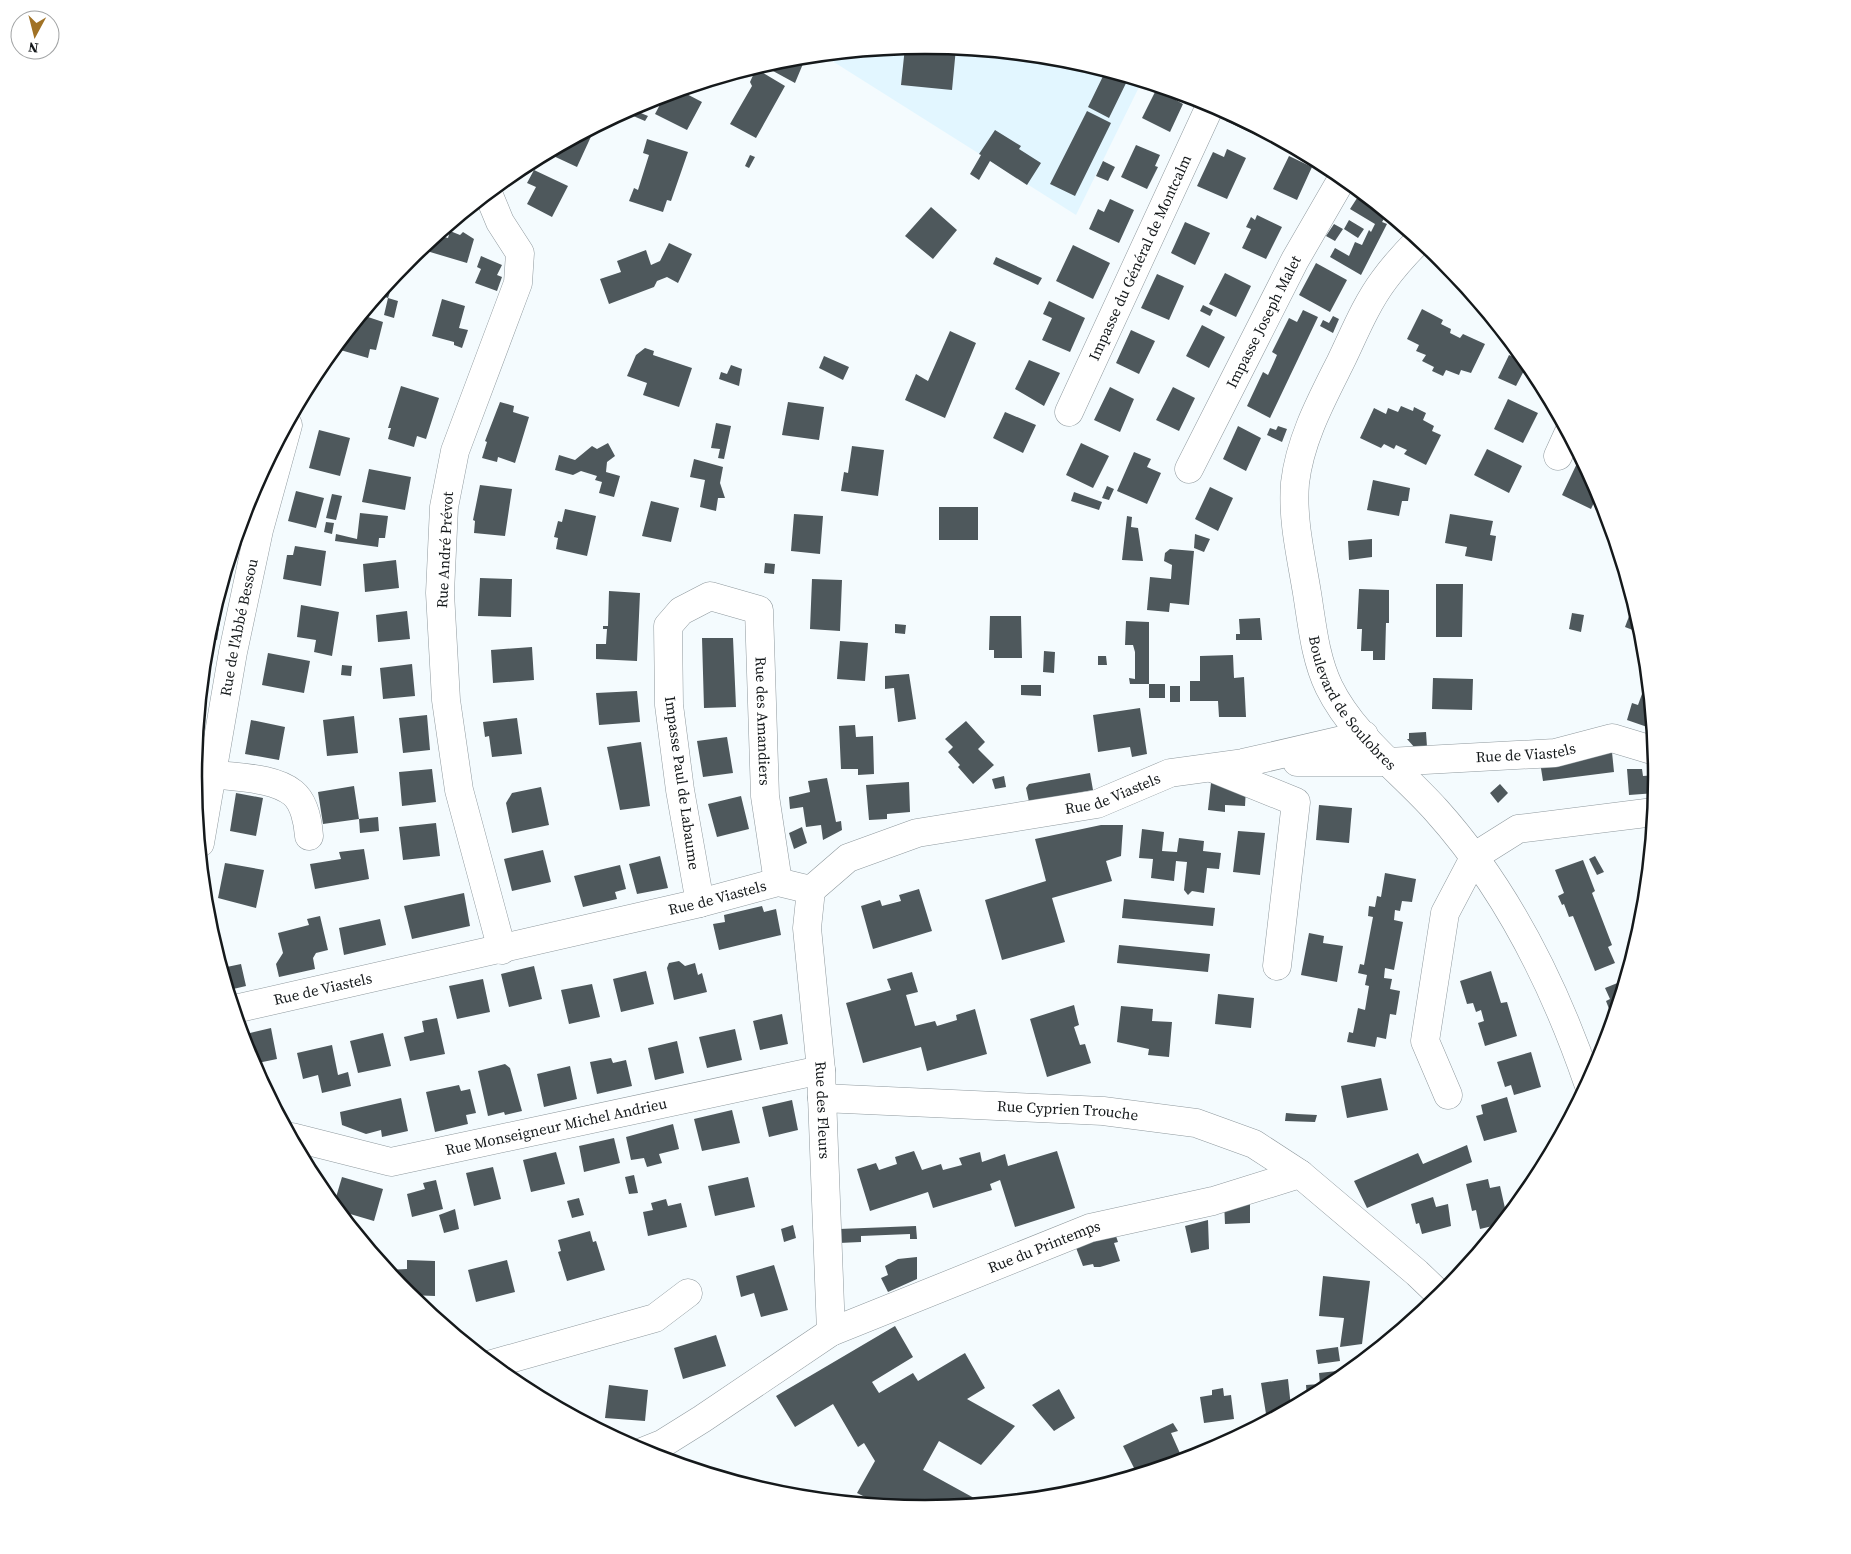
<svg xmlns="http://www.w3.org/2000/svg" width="1851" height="1554" viewBox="0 0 1851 1554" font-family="'Source Serif 4',serif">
<rect width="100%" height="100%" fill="#f4fbfe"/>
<!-- built -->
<path fill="#e2f6ff" d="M926 45 1069 59 1142 81 1076 215 829 59 832 54Z"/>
<!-- building -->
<path fill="#4e585c" d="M926 45 956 48 952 90 901 85 905 47Z
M803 57 805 59 795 83 762 65 783 59Z
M758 70 785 86 756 138 730 124 752 86 750 82 755 71Z
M1106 70 1129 77 1109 118 1088 107Z
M1158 86 1177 92 1174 99 1183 104 1170 132 1142 118Z
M679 90 702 102 687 130 655 114 665 95Z
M631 109 648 116 645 121 624 112Z
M1087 111 1111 123 1075 196 1050 184Z
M1229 113 1261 130 1258 136 1226 121Z
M592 129 594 130 577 167 547 153Z
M995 130 1021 146 1019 149 1041 163 1027 185 990 161 979 180 970 174 981 155 979 154Z
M647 139 688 152 671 201 667 200 663 212 629 201 634 188 638 190 649 155 643 153Z
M1136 145 1160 155 1155 166 1158 167 1147 189 1121 177Z
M1227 149 1246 158 1227 199 1197 186 1213 152 1224 157Z
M750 155 755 157 749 168 745 166Z
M1289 156 1312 167 1297 200 1273 189Z
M1103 161 1115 167 1108 181 1096 176Z
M534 170 568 186 552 217 527 204 536 187 527 183Z
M1361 192 1387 214 1382 222 1387 224 1361 275 1330 257 1335 248 1349 256 1355 242 1362 245 1369 230 1371 232 1375 224 1350 209Z
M1110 199 1134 210 1119 243 1089 229 1098 209 1104 212Z
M931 207 957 230 933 259 905 236Z
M1257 215 1282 227 1266 259 1242 248 1251 229 1246 227 1251 217 1255 220Z
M1349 220 1364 229 1358 238 1344 229Z
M1185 222 1210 233 1195 265 1171 253Z
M1334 224 1343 229 1335 241 1326 236Z
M450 231 460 235 463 232 474 239 467 263 420 249 437 235 448 238Z
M669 243 692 254 678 283 667 277 657 281 654 287 609 304 600 279 621 272 617 261 646 250 651 265 660 261Z
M1073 245 1110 263 1093 299 1056 281Z
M481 256 502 265 497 275 502 277 497 291 475 283 481 269 477 267Z
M996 257 1042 278 1038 285 993 264Z
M1316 263 1347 280 1330 312 1299 295Z
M1225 273 1251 286 1236 317 1209 304Z
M396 274 388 298 379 295Z
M1157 274 1184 286 1169 320 1141 308Z
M388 298 398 301 394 318 384 315Z
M442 299 465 306 459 328 468 330 462 348 454 345V342L432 336Z
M1049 301 1085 318 1070 352 1042 340 1052 318 1043 314Z
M1203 305 1213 310 1210 316 1200 311Z
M1422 309 1443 320 1441 324 1451 329 1450 333 1460 338 1463 334 1485 344 1471 373 1461 370 1459 375 1446 370 1443 376 1432 371 1434 367 1422 361 1426 355 1416 351 1419 345 1407 339Z
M1303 310 1318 317 1270 418 1247 406 1263 372 1268 375 1274 362 1277 355 1272 352 1289 318 1297 322Z
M362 315 383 322 376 350 370 349 368 358 337 349 338 344Z
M1333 316 1339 319 1333 333 1320 326 1323 320 1329 323Z
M1202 325 1225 337 1209 368 1186 356Z
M1131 330 1155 341 1139 374 1116 363Z
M950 331 976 343 945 418 905 400 916 374 928 381Z
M645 348 654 351 653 355 692 368 679 407 643 395 647 383 627 376 636 355Z
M1509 355 1528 363 1516 386 1498 378Z
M824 356 849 367 843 380 819 368Z
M1029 360 1060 373 1044 406 1015 389Z
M731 365 742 369 739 386 719 379 721 372 727 374Z
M1535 371 1539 379 1544 388 1529 381Z
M401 386 439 398 426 439 417 436 414 447 388 439 391 428H388Z
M1110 387 1134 399 1120 432 1094 420Z
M1173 387 1195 398 1179 431 1156 420Z
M1508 399 1538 413 1523 443 1494 429Z
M500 402 514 406 513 412 529 417 515 463 498 457 497 462 482 458 487 442 485 441Z
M788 402 824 407 819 440 782 435Z
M1401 406 1413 411 1414 407 1426 413 1423 420 1434 426 1432 431 1441 435 1426 465 1404 454 1407 450 1396 445 1394 449 1384 444 1381 448 1360 438 1374 408 1386 414 1388 408 1398 412Z
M1005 412 1036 425 1023 453 993 438Z
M716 423 731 426 724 459 718 458 720 449 711 448Z
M1238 426 1261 438 1246 471 1223 459Z
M1278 426 1287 429 1282 442 1267 435 1270 428 1276 430Z
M319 430 350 438 340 476 309 468Z
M608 443 615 456 607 462 606 472 620 476 614 497 599 493 602 482 595 480 597 476 581 471 573 475 555 470 559 455 575 460 592 446 597 449Z
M1081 443 1109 456 1093 488 1066 475Z
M852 446 884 450 878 496 841 491 844 472 848 473Z
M1487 449 1522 466 1509 493 1474 475Z
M1134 452 1151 459 1147 467 1161 473 1147 504 1117 491Z
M1580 457 1599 492 1591 509 1562 495Z
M694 459 723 467 720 483 725 498H718L716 511 700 507 705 480 690 477Z
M369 469 411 477 405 510 362 502Z
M1373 480 1410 488 1408 501H1402L1399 516 1367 510Z
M480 485 512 489 505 536 474 533 475 521 473 520Z
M1107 486 1114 489 1109 500 1102 498Z
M1210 487 1233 498 1218 531 1195 519Z
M296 491 324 498 316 528 288 521Z
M1074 492 1102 502 1099 510 1071 501Z
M332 494 342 496 336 520 326 518Z
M651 501 679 508 671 542 642 536Z
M939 507H978V540H939Z
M565 509 596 516 587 556 556 549 558 538 554 537 558 521 562 522Z
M360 513 388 516 385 538H379L378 547 335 541 336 534 357 539Z
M794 514 823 516 820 554 791 551Z
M1450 514 1493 521 1490 535 1496 536 1492 561 1465 556 1467 547 1445 543Z
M1127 516 1132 517 1131 527 1138 528 1143 561 1122 560Z
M326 522 334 523 332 534 324 532Z
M1195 534 1210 539 1204 552 1194 548Z
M1372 539V557L1349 560 1348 541Z
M295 546 326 551 321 586 283 579 287 555H293Z
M1170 549 1194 551 1189 605 1170 603 1169 612 1147 610 1150 577 1171 579 1172 565 1164 561 1165 553Z
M396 560 399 588 365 592 363 564Z
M765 563 775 564 774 574 764 573Z
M480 578 512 579 511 617 478 616Z
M812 579 842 580 840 631 810 629Z
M1436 584H1463L1462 637H1436Z
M1359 589 1389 590V623H1386L1385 660H1373V651H1361L1362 629H1357Z
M609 591 640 593 637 661 596 659V644H606L607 629H603V626H608Z
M218 601 223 602 217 640 207 637Z
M301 605 339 612 332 656 314 652 316 640 297 637Z
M407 611 410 639 378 642 376 615Z
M1631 611 1637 614 1643 634 1625 627Z
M1572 613 1584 615 1581 632 1569 629Z
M990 616H1021L1022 658H994V650H989Z
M1260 618 1262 640H1236V634H1240L1239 619Z
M1126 621 1149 622V684H1165V698H1149V684H1130L1129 678 1135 679V652L1133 645H1125Z
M895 624 906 625 905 634 895 633Z
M702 638H733L736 707 704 708Z
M840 641 868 643 865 681 837 679Z
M532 647 534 680 493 683 491 650Z
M1044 651 1055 652 1054 673 1043 672Z
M268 653 310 661 304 693 262 685Z
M1233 655 1234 678 1244 677 1246 717H1219L1218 701H1190V681H1200V656Z
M1098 656H1106L1107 665H1098Z
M412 664 415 696 383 699 380 668Z
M342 665 352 666 351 676 341 675Z
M909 674 916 719 898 722 894 688 885 689V676Z
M1433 678 1473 679 1472 710 1432 709Z
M1647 680 1648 681 1653 729 1627 720 1632 703 1638 705Z
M1021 685H1041V696L1021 695Z
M1170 686H1180V702H1170Z
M637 691 640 722 599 725 596 693Z
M1140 708 1147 754 1132 757 1130 747 1098 752 1093 715Z
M427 715 430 750 403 753 399 718Z
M354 716 358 753 327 756 323 720Z
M517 718 522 754 492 757 489 736 485 737 483 722Z
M251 720 285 727 279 760 245 754Z
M966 721 985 742 978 749 994 765 973 784 958 767 960 765 948 752 953 747 945 739Z
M855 725 856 737 873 736 874 774 858 775V769H841L839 726Z
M1426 732 1427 747 1415 748 1407 739H1409V733Z
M727 737 733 773 703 777 697 741Z
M641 742 650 806 620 810 607 747Z
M1611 742 1614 772 1543 781 1540 762Z
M432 769 436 802 402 806 399 772Z
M1627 769H1642L1643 776 1657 775 1656 793 1629 795Z
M1090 773 1093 790 1029 802 1026 788 1029 784Z
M1004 776 1006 787 995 789 992 779Z
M827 778 836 822 841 821 842 830 823 840 821 825 806 827 803 807 790 809 789 797 810 792 808 781Z
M909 782 910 812 887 814V819L869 820 866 785Z
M1228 782 1246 788 1245 806 1225 805V812L1208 810 1211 783Z
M1500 784 1508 793 1498 803 1490 793Z
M354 786 359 819 378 817 379 831 360 833 359 819 323 824 318 792Z
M541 787 549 825 512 833 506 803 512 793Z
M236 793 263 798 256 836 230 831Z
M741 796 749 829 717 837 708 804Z
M1319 805 1352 808 1349 843 1316 840Z
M436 823 440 856 403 860 399 827Z
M1101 825H1123L1121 856 1106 861 1112 881 1052 898 1065 942 1002 960 985 900 1046 881 1035 839Z
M802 827 807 843 794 849 789 833Z
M1142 829 1164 832 1162 851 1177 852 1179 838 1204 841 1203 851 1221 853 1219 869 1207 868 1204 893 1192 891 1188 895 1184 890 1187 862 1176 861 1174 881 1151 878 1153 859 1139 858Z
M1238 831 1265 833 1260 875 1233 872Z
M364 849 369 879 315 889 310 864 341 859 339 852Z
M543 850 551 882 512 891 504 859Z
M660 856 668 888 637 894 629 864Z
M1595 856 1604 872 1597 875 1589 859Z
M1583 860 1595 891 1592 893 1612 945 1608 947 1615 963 1595 971 1573 916 1569 917 1564 904 1562 905 1558 896 1564 893 1555 870Z
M225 863 264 870 256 908 218 898Z
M620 865 626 889 615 892 617 899 583 907 574 876Z
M1385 873 1416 879 1412 902 1402 901 1400 911 1395 910 1394 920 1403 922 1394 970 1385 968 1384 978 1392 979 1390 989 1400 991 1396 1015 1390 1014 1386 1039 1377 1037 1375 1047 1347 1042 1349 1032 1353 1033 1358 1008 1365 1010 1369 986 1365 985 1367 975 1358 973 1360 964 1364 965 1373 917 1368 916 1369 906 1375 907 1377 896 1381 897Z
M919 889 932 931 873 949 861 906 880 900 882 906 901 901 899 895Z
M464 893 470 926 412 939 404 906Z
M1124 899 1215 908 1213 926 1122 918Z
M762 906 764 912 776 909 781 935 719 950 713 924 725 922 724 915Z
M320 916 328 950 316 953 313 958 315 969 279 977 276 964 283 953 278 933 309 925 307 919Z
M380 919 386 945 344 955 339 928Z
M1309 933 1324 936 1323 943 1343 946 1337 982 1301 975Z
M1119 945 1210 954 1208 972 1117 963Z
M679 961 685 966 695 963 698 975 702 973 707 992 674 1000 667 968 669 963Z
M241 964 246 986 229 990 222 968Z
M534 966 542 999 509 1007 501 974Z
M646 971 654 1004 621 1012 613 979Z
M1491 971 1501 1003 1507 1002 1517 1036 1485 1046 1478 1023 1484 1021 1481 1010 1476 1012 1473 1003 1467 1004 1460 981Z
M912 972 918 992 906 995 915 1026 935 1021 937 1026 957 1020 956 1015 975 1009 987 1054 927 1071 921 1047 863 1063 846 1003 891 990 887 979Z
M483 979 490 1012 457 1019 449 986Z
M1625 980 1620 997 1613 1019 1606 1001 1610 999 1605 988Z
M592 984 600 1017 569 1024 561 990Z
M1218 994 1254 998 1251 1028 1215 1024Z
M1074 1005 1079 1025 1074 1027 1080 1045 1085 1044 1091 1063 1047 1077 1030 1019Z
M1121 1006 1153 1009 1152 1021 1172 1022 1169 1057 1148 1055 1149 1049 1117 1042Z
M782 1014 788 1044 760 1050 753 1021Z
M437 1018 445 1054 410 1061 404 1037 424 1032 422 1021Z
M271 1028 277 1059 253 1064 242 1035Z
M735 1029 742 1060 707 1068 699 1037Z
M383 1033 391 1066 358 1073 350 1041Z
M677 1041 684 1073 655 1080 648 1048Z
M332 1045 338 1075 348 1072 351 1086 322 1093 318 1075 303 1079 297 1053Z
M1531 1052 1541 1087 1514 1095 1511 1085 1505 1087 1497 1062Z
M611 1058 613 1063 626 1060 632 1086 597 1094 590 1062Z
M505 1064 510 1068 522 1111 505 1115 504 1112 488 1116 478 1071Z
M570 1066 577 1099 544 1107 537 1074Z
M1381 1078 1388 1110 1347 1118 1341 1086Z
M459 1085 461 1091 470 1089 476 1113 466 1115 468 1124 435 1132 426 1092Z
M1507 1097 1517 1132 1484 1141 1476 1116 1483 1114 1481 1105Z
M401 1098 408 1131 382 1137 381 1130 366 1134 342 1125 340 1112Z
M792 1100 798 1130 769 1137 762 1107Z
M732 1110 740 1143 702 1151 694 1119Z
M1286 1113 1297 1114 1317 1115 1315 1122 1285 1121Z
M673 1124 679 1149 659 1154 662 1163 647 1167 644 1158 631 1160 626 1137Z
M614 1138 620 1163 584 1172 579 1146Z
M1467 1145 1472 1162 1367 1208 1354 1181 1418 1153 1423 1164Z
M914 1151 922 1170 941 1164 943 1170 962 1165 959 1158 980 1152 982 1162 1005 1154 1008 1166 1057 1151 1075 1208 1015 1227 1000 1180 990 1184 992 1190 933 1208 928 1192 870 1211 857 1169 876 1163 879 1170 897 1164 895 1157Z
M556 1152 565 1184 531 1192 523 1160Z
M493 1167 501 1199 474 1206 466 1173Z
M634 1175 638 1193 629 1194 625 1177Z
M342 1177 383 1189 374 1221 340 1211 334 1204Z
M748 1177 755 1207 715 1216 708 1186Z
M1488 1179 1490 1188 1500 1186 1507 1217 1501 1224 1480 1229 1476 1210 1472 1211 1466 1184Z
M436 1180 443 1209 412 1217 407 1194 425 1189 423 1183Z
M1433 1197 1436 1207 1448 1204 1451 1226 1422 1234 1419 1223 1416 1224 1411 1204Z
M579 1198 584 1215 572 1218 567 1201Z
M666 1199 668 1206 681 1203 687 1227 648 1236 643 1212 653 1210 651 1203Z
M1250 1201V1223L1225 1224 1224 1202Z
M455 1209 459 1229 444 1233 439 1215Z
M1208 1220 1209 1249 1191 1253 1185 1226Z
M1112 1224 1118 1242 1114 1243 1120 1261 1100 1267H1094L1093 1264 1083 1266 1073 1240Z
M793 1225 796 1238 784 1242 781 1229Z
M916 1226 917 1239H910V1234L861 1236V1242L839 1243V1229Z
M590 1231 593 1242 596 1241 605 1270 567 1281 558 1252 561 1251 558 1240Z
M917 1257V1279L888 1292 881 1278 888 1275 885 1266 898 1259Z
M407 1260 435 1261V1296L409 1295 387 1270 407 1269Z
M507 1260 515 1292 476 1302 468 1270Z
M774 1265 788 1310 761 1317 754 1293 741 1297 736 1276Z
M1323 1276 1370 1281 1362 1344 1340 1347 1344 1318 1319 1316Z
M895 1326 913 1357 872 1382 879 1393 913 1373 918 1381 965 1353 985 1388 967 1399 1015 1426 981 1465 939 1441 923 1470 974 1498 967 1505 925 1509 879 1504 857 1493 875 1461 864 1443 858 1447 833 1404 795 1427 776 1396Z
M716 1335 726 1366 683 1379 674 1348Z
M1338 1347 1340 1361 1318 1364 1316 1350Z
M1346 1370V1374L1332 1386 1307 1399 1306 1385 1320 1384 1319 1373Z
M1288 1379 1291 1407 1267 1420 1261 1383Z
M609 1385 648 1390 645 1421 605 1418Z
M1223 1388 1224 1396 1231 1395 1234 1419 1204 1423 1200 1397 1212 1395V1390Z
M1059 1389 1075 1418 1054 1431 1032 1405Z
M1173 1423 1178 1431 1171 1433 1183 1460 1142 1472 1141 1470 1136 1472 1123 1446Z"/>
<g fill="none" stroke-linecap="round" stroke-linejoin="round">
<defs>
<g id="minor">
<path d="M488 193 500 222 520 253 518 283 455 451 444 507 440 593 446 700 459 790 502 950"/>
<path id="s1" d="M1419 240C1407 252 1395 265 1384 280 1366 304 1354 334 1341 361 1322 399 1300 439 1295 483 1292 520 1301 556 1307 593 1312 624 1315 658 1329 687 1353 736 1401 771 1436 810 1507 889 1554 984 1588 1083"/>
<path id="s2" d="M1069 412 1211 104"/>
<path d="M1558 456 1568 434"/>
<path id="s3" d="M1189 469 1295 260 1343 177"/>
<path id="s4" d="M1297 762H1388L1555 753 1612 738 1655 751"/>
<path d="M1212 768 1296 802 1277 966"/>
<path d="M213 774C237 778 273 777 293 793 304 802 308 822 309 836"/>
<path id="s5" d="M200 843 233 652 259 530 288 425"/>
<path id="s6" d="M811 890 807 928 821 1070 831 1332"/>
<path id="s7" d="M700 903 680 790 669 705 668 626 681 611 710 596 759 610 765 796 778 882"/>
<path id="s8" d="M235 1009 700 903 778 882 811 890 848 858 917 833 1097 804 1170 773 1243 763 1364 735"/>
<path d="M1448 1095 1425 1041 1445 913 1475 856 1518 829 1654 812"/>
<path id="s9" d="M822 1098 1103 1111 1196 1123 1254 1144 1300 1174"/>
<path id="s10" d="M292 1137 391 1162 821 1070"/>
<path d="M492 1364 655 1318 688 1293"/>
<path id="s11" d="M642 1452 662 1444 702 1419 831 1332 1090 1228 1213 1201 1300 1174 1417 1273 1441 1296"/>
</g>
</defs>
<!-- minor casing -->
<use href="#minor" stroke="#8f999e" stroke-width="29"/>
<!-- minor -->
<use href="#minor" stroke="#fff" stroke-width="28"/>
</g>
<g text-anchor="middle" stroke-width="5" stroke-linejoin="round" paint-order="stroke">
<!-- street labels -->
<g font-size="15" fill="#15191b" stroke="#fff">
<text dy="5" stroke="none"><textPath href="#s2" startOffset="170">Impasse du Général de Montcalm</textPath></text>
<text dy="5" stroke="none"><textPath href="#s3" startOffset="165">Impasse Joseph Malet</textPath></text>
<text transform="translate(445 550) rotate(-87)" y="5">Rue André Prévot</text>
<text dy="5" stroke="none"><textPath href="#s5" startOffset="219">Rue de l'Abbé Bessou</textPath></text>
<text dy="5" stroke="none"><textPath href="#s1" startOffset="509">Boulevard de Soulobres</textPath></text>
<text dy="5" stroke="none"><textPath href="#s7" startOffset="494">Rue des Amandiers</textPath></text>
<text dy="5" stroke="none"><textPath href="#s4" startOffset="229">Rue de Viastels</textPath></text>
<text transform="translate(682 783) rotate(82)" y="5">Impasse Paul de Labaume</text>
<text dy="5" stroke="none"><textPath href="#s8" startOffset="914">Rue de Viastels</textPath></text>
<text dy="5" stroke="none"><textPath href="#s8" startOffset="495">Rue de Viastels</textPath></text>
<text dy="5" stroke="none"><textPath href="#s8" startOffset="90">Rue de Viastels</textPath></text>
<text dy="5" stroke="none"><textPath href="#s6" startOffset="221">Rue des Fleurs</textPath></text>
<text dy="5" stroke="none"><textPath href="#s9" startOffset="246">Rue Cyprien Trouche</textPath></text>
<text dy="5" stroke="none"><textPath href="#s10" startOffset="271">Rue Monseigneur Michel Andrieu</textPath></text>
<text dy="5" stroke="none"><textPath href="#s11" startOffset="454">Rue du Printemps</textPath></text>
</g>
</g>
<!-- crop -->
<path d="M0 0H1851V1554H0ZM202 777a723 723 0 1 1 1446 0a723 723 0 1 1-1446 0Z" fill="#fff" fill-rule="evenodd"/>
<path fill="none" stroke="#15191b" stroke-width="2.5" d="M202 777a723 723 0 1 1 1446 0a723 723 0 1 1-1446 0Z"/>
<!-- north arrow -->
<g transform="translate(35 35) rotate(187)"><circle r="24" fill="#ffffff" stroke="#a1a3a4"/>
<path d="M0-4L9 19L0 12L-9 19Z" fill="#a17225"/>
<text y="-8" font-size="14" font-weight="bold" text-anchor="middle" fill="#15191b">N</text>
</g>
</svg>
